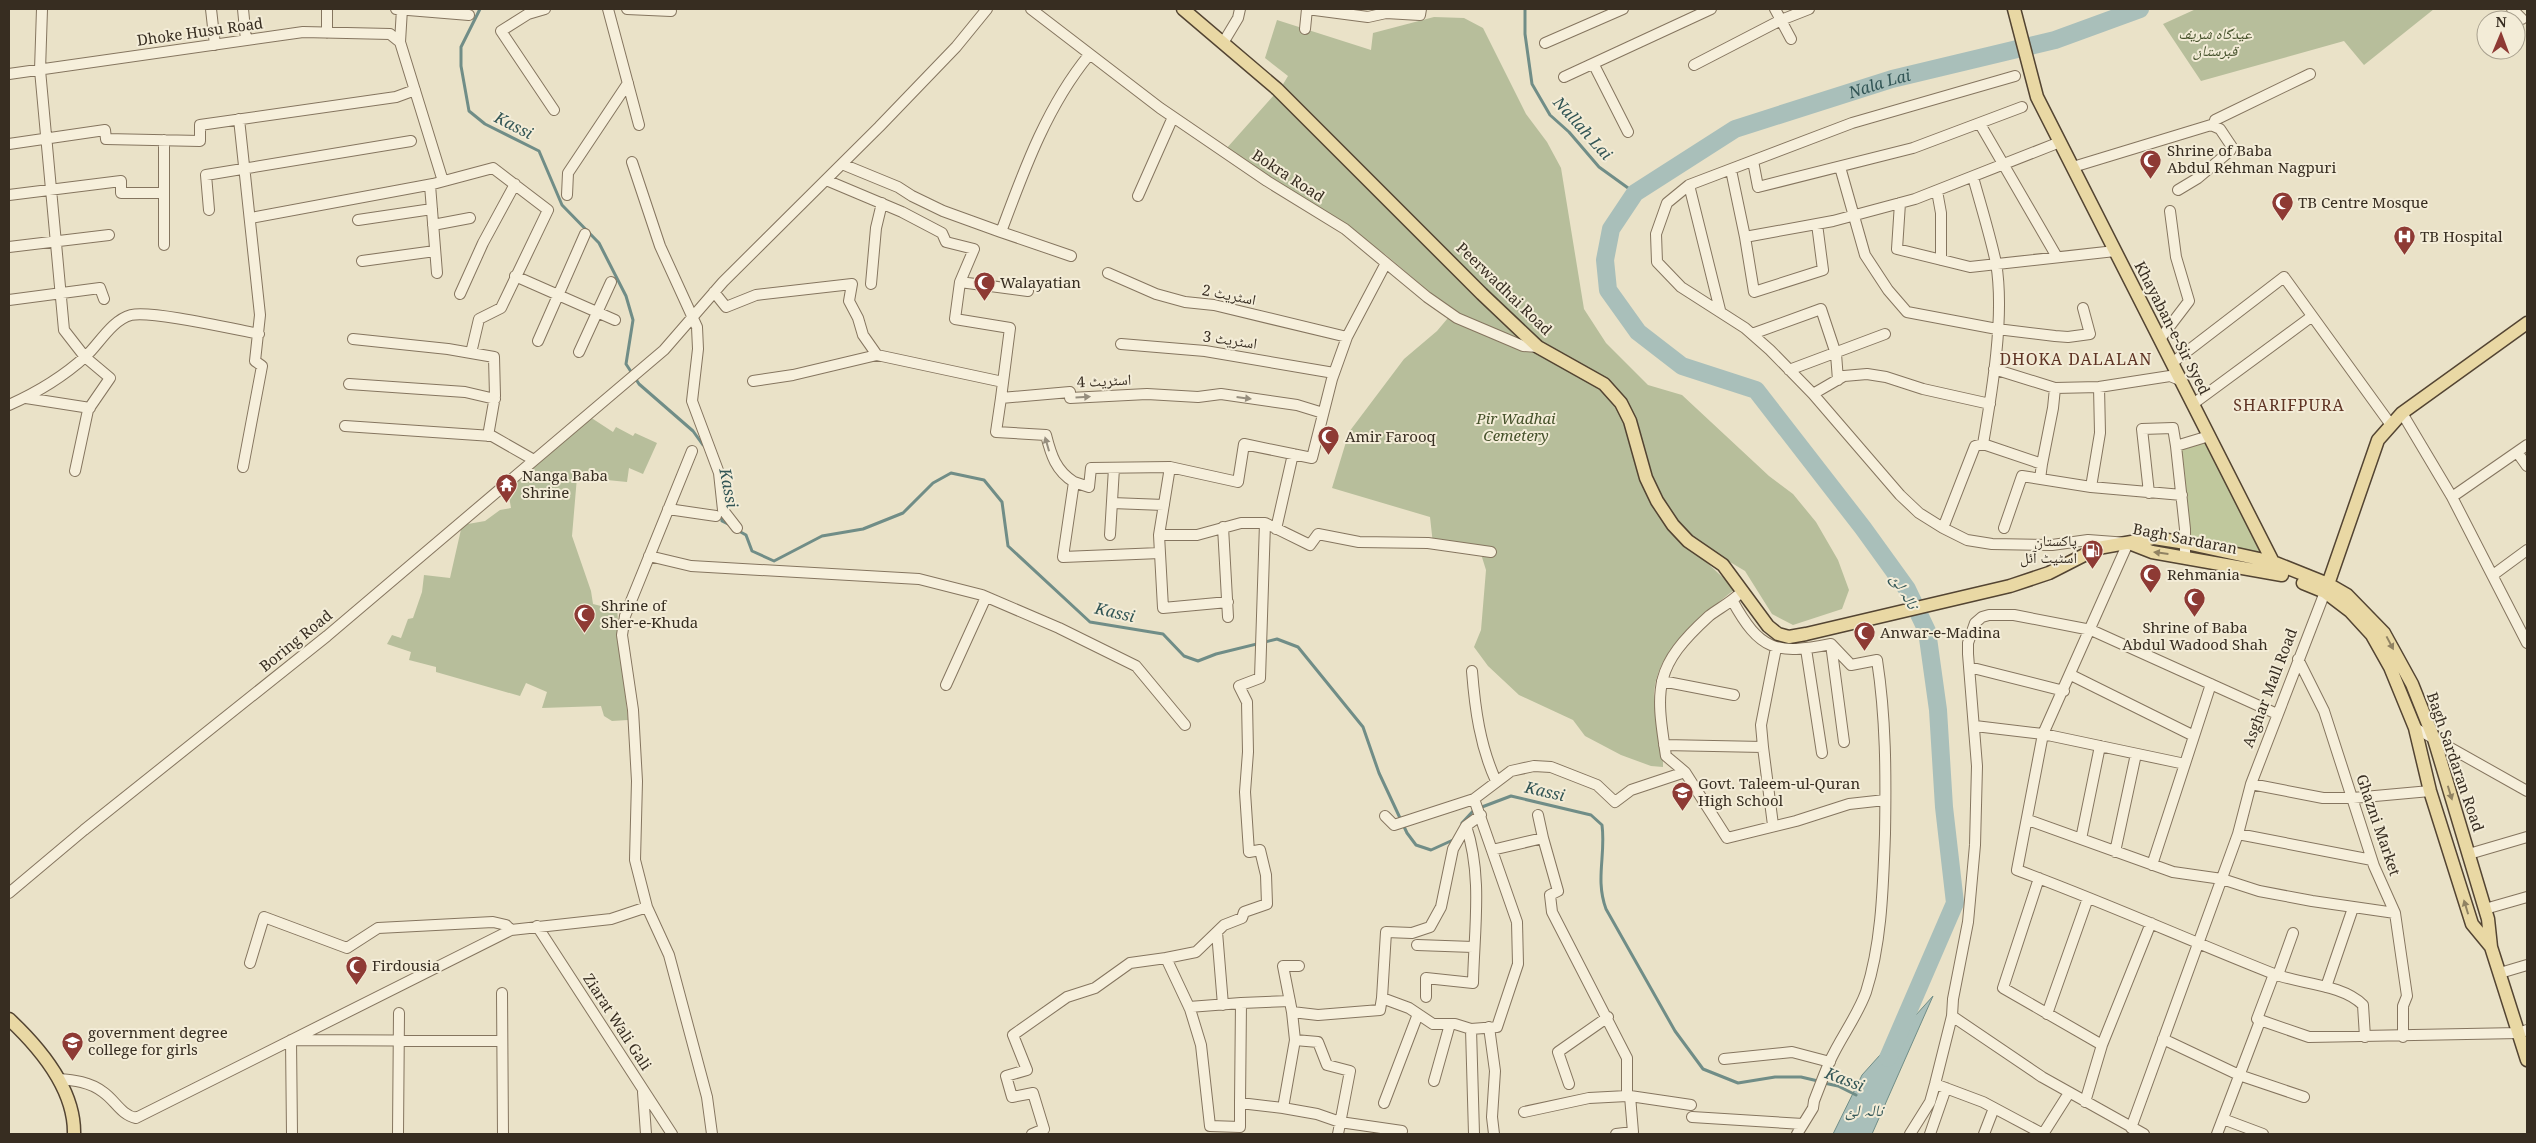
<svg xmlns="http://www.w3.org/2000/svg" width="2536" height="1143" viewBox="0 0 2536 1143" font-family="'Noto Serif','Noto Naskh Arabic',serif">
<rect width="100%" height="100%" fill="#eae2c8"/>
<!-- green -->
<path fill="#c0c89d" d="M2209 436 2272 560 2186 543 2176 446Z"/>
<!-- cemetery -->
<path fill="#b7be9b" d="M2196 9H2434L2364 65 2344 41 2201 81 2163 24Z
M1434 17 1464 18 1483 28 1526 114 1547 142 1561 168 1584 309 1606 343 1648 385 1682 395 1769 476 1793 494 1816 522 1838 560 1849 590 1842 609 1793 625 1772 614 1745 571 1665 523 1735 589C1701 617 1654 649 1654 699 1654 710 1659 721 1661 733 1663 744 1663 756 1663 767L1651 766 1621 755 1585 736 1573 720 1519 695 1488 666 1474 647 1481 630 1486 570 1481 554 1433 544 1430 517 1332 488 1349 432 1404 359 1437 331 1453 312 1386 255 1334 217 1226 149 1282 86 1288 76 1265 58 1277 20 1371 50 1373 33Z
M590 417 613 432 616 427 633 436 635 433 657 443 643 474 629 468 627 482 577 477 572 536 591 591 593 604 617 610 628 720 612 721 604 716 601 706 542 708 547 692 526 683 520 696 436 672V667L409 660 411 652 387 644 392 635 401 638 408 619 413 618 422 592 424 575 450 578 462 525 485 521 500 510 511 508 507 485Z"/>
<!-- water -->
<path fill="#a9bfba" stroke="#708d87" d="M1933 996 1872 1134H1833L1862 1075Z"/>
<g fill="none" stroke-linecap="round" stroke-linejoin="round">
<!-- stream -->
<path stroke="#708d87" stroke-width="3" d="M480 9 461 47V66L469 111 485 124 539 151 562 205 599 243 626 296 633 320 626 364 639 384 693 431 703 445
M1525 9V34L1532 84 1550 115 1569 132 1599 167 1635 193
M721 513 722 521 730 525
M737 530 746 535 752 551 774 561 822 536 863 529 903 513 933 483 951 473 984 480 1002 502 1008 546 1090 622 1163 634 1184 656 1198 661 1216 654 1277 639 1298 647 1363 727 1379 773 1407 833 1416 845 1431 850 1453 840
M1462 823 1474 810 1511 796 1591 815 1602 825C1606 855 1595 879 1606 909L1675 1031 1703 1069 1738 1083 1775 1077H1801L1818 1081
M1824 1083 1838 1086 1856 1095"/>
<!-- river -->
<path stroke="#a9bfba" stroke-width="18" id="s1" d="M1888 1058 1955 903 1944 807 1938 710 1927 631 1907 589 1863 528 1756 390 1682 366 1638 332 1608 290 1605 260 1611 229 1635 193 1735 129 1892 79 2055 40 2140 9"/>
<defs>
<path id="minor" d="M42 9 40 70 64 330 85 357 110 378 88 410 75 471
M211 9 215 45
M243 9 246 40
M396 9 469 15
M545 9 528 14 501 31 554 110
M608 9 639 125
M627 9 671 11
M1031 9 1160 108 1267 181 1345 229 1427 297 1457 318 1523 346 1538 347
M1307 9 1368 17 1386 13 1420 15 1421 9
M1775 9 1791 39
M2512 9 2522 19
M1305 29 1307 9
M327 33V9
M400 42 402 9
M1223 43 1238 18 1240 9
M1545 43 1623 9
M1594 65 1628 132
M1694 65 1781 20 1809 9
M9 74 303 32 390 34 400 42 442 178
M2015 76 1852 123 1689 185 1667 203 1656 234 1657 262 1681 287 1745 328 1770 350 1813 394 1900 495 1919 513 1943 528 1967 540 1992 544 2052 545 2088 540 2128 543 2043 734 2017 870C2104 902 2188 940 2274 974 2300 984 2342 984 2363 1005L2365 1037
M1564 77 1711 9
M239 119 260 315 255 361 262 366 243 467
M1980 124 2057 257
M2214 126 2215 120 2310 74
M164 140V245
M9 144 105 130 106 139 200 141V125L396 97 415 90
M1753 161 1758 187 1913 148 2022 107
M632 162 660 246 697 327 698 349 692 401 719 473 723 510 737 528
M842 164 898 187 912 196 943 211 1001 232
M1840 167 1865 255 1888 290 1907 312 1997 329 2055 336 2068 337 2090 334 2083 308
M2073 167 2211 125 2220 129 2232 147 2230 151 2198 178 2178 190
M1731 170 1745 237 1833 221 1915 199 2060 142
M826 180 902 212 942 233 946 242 974 249 960 282
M430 185 437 273
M1689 185 1720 310
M1937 191 1941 213V260
M9 195 121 181V193H163
M567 195 568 173 628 83
M1138 196 1173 117
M1900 203 1897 249 1970 267 2115 251
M209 210 206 175 411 141
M251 218 433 184 493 168 548 210 501 308 479 319 471 353
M358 220 432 209
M433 225 470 218
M1745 237 1754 292 1823 270 1817 224
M9 247 109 235
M1071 256 1001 232C1024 170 1047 106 1089 55
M362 261 435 251
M1108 273 1156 294 1185 302 1214 305 1347 337
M515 276 615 320
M871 284 876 228 882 203
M714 292 726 307 756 295 852 284 849 301 858 318 863 335 877 355 1003 382
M460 294 483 243 515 184
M9 300 100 288 104 299
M1752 334 1821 309 1836 354 1838 380
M353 339 448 349 494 357 495 396 488 436
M2160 339 2189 301 2176 257 2170 211
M538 341 585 234
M1121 344 1205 351 1334 373
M579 352 611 282
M2172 363 2284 277 2391 425
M1994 369 2055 388 2099 387 2170 376 2180 380
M1789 370 1885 334
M753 381 793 375 877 355
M349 384 465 392 495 399
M1813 394 1844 376 1867 374 1886 377 1923 389 1990 404
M26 398 90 408
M1001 398 1010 328 955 319 960 282 1028 291
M2193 404 2311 317
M9 405C36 393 64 376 86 356 99 344 112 320 131 315 152 310 233 329 259 334
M2402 413 2452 497 2527 643
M345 426 492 436 534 460
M1983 444 2042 464 2040 479
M2517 452 2527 466
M2042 464 2053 408 2055 388
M1074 482C1056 471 1051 455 1046 435L996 432 1001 398 1070 392V398L1147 394 1198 397 1221 394 1297 405 1323 413
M2091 487 2100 433 2099 387
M2149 493 2142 429 2173 428 2176 446
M2452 497 2527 445
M1112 503 1164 505
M668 509 716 516
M1265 523 1310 545 1318 534 1359 542 1428 543 1491 552
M1223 527 1228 617
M1943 528 1975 446 1983 444C1992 392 2005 315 1996 263 1990 235 1981 206 1973 177
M2004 528 2022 476 2091 487 2182 495
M1276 529 1293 454
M1110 535 1114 468
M1159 535 1163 608 1228 602
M1160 553 1063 557 1074 482 1089 487 1091 468 1170 467
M649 556 691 566 919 579 982 595 1059 628 1136 666 1185 725
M2185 556V529L2176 446 2209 436
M2493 575 2527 550
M1737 596C1728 604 1718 609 1709 616 1654 666 1655 687 1666 756L1685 772 1727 838 1796 821 1849 804 1885 800
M1732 600C1760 651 1776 655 1831 644L1851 665 1877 660C1886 718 1886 775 1885 834 1883 886 1882 942 1866 992 1857 1017 1840 1038 1829 1063 1824 1075 1819 1088 1814 1101L1813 1108 1797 1134
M1831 644 1844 742
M1806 649 1822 753
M2298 659 2324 711 2374 866 2395 913 2407 996 2403 1006V1037
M1969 667 2064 691
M1472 671C1475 709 1480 746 1496 781
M2071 675 2194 736
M1662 681 1734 695
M946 685 986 597
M1975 726 2043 734 2185 764
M2415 728 2527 791
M1664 745 1763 747 1773 825
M1763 747 1761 725 1776 648
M2251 784 2323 798H2353L2430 791
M1385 816 1394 825 1474 799
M2028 820 2173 872 2222 879 2259 891 2312 901 2395 913
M1466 826 1453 849 1441 907 1430 927 1412 933 1386 932 1382 998 1409 1008 1433 1024H1455L1471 1029
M2238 834 2372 860
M1543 838 1558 891 1550 895 1552 912 1627 1058V1096H1630L1633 1132 1616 1134
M2081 839 2100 746
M1492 850 1543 838 1538 815
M2115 852 2136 754
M2469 854 2527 837
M2152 865 2211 684
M2039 878 2003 988 2102 1045
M9 893 84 830 327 636 664 350 723 282 879 127 956 47 987 9
M647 907 669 955 707 1097 712 1134
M2485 909 2527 897
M537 926 672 1134
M1217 932 1223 1005
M1417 945 1473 947
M1166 958 1196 952 1224 925 1242 918 1244 912 1267 904 1266 875 1260 850 1249 852 1245 792 1248 752 1247 702 1239 686 1260 678 1265 523H1241L1197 535H1159L1170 467 1238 482 1244 444 1312 458 1332 379 1347 337 1386 263
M250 963 264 917 347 948 378 928 493 922 506 925 511 930
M1299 966H1283L1292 1012 1318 1015 1380 1010 1382 998
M2500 973 2527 965
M2274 974 2257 1019 2309 1037 2519 1033 2527 1030
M2278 975 2293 933
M2326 987 2353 908
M502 993 503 1134
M1426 997V978L1473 983C1474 931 1483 876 1466 826L1481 815
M1290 1001 1241 1003 1240 1103 1283 1108 1295 1040
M1189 1007 1241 1003
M1292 1012 1295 1040 1318 1042 1327 1065 1350 1071 1338 1134
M2047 1014 2088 898
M1952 1016 2042 1077 2144 1134
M1489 1027 1495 1071 1492 1117 1494 1134
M2163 1039 2239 1075 2304 1097
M1724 1059 1792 1052 1830 1062
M58 1079C74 1080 90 1082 103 1092 115 1100 121 1115 136 1118L511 930 611 919 647 907 635 860 637 781 633 710 622 635 625 616 692 451
M1434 1081 1450 1024
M1569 1084 1558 1052 1608 1017
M1935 1084 1983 1102 2043 1134
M643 1092 646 1134
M1630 1096 1691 1105
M2085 1102 2102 1045 2151 923
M1384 1103 1418 1014
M1283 1108 1317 1114 1340 1122 1402 1131 1401 1134
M1524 1112 1589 1098 1627 1096
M1692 1117 1803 1124
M2223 1119 2263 1134
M2131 1128 2238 834 2251 784 2325 592
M292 1134 291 1040 502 1041
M398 1134 399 1013
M1032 1134 1044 1129 1033 1093 1012 1097 1006 1076 1027 1070 1013 1035 1067 997 1095 988 1130 963 1166 958 1190 1009 1201 1045 1210 1126 1240 1127V1103
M1474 1134 1471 1029 1497 1027 1518 964 1517 922 1474 799 1511 771 1534 766 1551 767 1597 785 1615 802 1631 790 1685 772
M1910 1134 1930 1102 1935 1084 1952 1016 1953 999 1968 922 1975 845 1977 766 1968 654V643L1975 623 1982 617 1989 615H2014L2091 630 2277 714
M1930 1134 1946 1088
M1984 1134 1994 1108
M2043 1134 2069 1093
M2217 1134 2260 1021"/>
<path id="major" d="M1183 9 1277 89 1482 294 1538 347 1604 384 1621 403 1630 421 1646 478 1657 501 1673 525 1688 541 1723 565 1768 626 1778 634 1789 637 1806 634 2010 586 2049 573 2098 548 2154 538 2186 543 2273 562 2328 584 2347 595 2384 633 2412 684 2434 739 2488 919 2491 947 2527 1060
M2014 9 2037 97 2275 566
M2129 543 2152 552 2282 575
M2303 583 2325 592 2350 611 2372 635 2390 667 2415 728 2430 791 2472 924 2491 947
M2326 590 2378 440 2402 413 2527 323
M9 1019C40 1048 75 1089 74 1134"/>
</defs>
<!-- minor casing -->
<use href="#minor" stroke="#85755f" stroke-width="12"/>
<!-- major casing -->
<use href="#major" stroke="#534432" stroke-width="15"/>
<!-- minor -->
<use href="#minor" stroke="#f6efdb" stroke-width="10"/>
<!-- major -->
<use href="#major" stroke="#e9d8a4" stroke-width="12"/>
</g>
<!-- one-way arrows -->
<defs><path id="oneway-solid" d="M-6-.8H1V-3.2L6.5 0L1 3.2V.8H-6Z" transform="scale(1.25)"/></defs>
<g fill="#968e7e">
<use href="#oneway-solid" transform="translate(1083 397) rotate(-4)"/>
<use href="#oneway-solid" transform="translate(1244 398) rotate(7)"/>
<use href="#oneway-solid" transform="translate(1047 444) rotate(-106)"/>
</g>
<g fill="#908262">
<use href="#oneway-solid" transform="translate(2161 553) rotate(-173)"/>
<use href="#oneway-solid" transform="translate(2390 643) rotate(62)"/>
<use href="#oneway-solid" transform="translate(2450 793) rotate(73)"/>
<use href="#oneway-solid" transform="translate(2466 907) rotate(-107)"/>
</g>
<!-- icons -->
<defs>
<symbol id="mosque-pin" viewBox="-11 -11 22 30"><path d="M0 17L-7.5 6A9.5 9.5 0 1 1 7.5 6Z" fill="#8e3a34" stroke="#f3ecd7"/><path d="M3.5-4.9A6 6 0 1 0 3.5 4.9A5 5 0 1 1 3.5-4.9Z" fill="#fff"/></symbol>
<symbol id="hospital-pin" viewBox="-11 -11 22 30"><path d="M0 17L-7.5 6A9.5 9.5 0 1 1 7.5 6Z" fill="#8e3a34" stroke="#f3ecd7"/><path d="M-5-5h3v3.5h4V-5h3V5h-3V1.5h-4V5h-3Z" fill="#fff"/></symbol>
<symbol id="temple-pin" viewBox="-11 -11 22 30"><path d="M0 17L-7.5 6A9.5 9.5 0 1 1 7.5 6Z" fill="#8e3a34" stroke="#f3ecd7"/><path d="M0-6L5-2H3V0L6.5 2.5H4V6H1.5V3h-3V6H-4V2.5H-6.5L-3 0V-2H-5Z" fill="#fff"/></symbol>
<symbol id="fuel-pin" viewBox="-11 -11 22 30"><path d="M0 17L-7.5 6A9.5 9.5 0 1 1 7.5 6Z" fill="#8e3a34" stroke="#f3ecd7"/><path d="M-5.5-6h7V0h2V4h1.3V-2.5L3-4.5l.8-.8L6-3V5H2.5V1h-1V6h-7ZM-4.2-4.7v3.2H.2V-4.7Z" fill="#fff"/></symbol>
<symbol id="school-pin" viewBox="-11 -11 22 30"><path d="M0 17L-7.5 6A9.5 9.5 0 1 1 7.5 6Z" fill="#8e3a34" stroke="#f3ecd7"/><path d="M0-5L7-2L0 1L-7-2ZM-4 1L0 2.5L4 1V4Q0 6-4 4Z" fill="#fff"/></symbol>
</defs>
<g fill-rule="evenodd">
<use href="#mosque-pin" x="2138" y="148" width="25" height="34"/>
<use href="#mosque-pin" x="2270" y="190" width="25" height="34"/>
<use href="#hospital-pin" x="2392" y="224" width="25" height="34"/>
<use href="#mosque-pin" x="972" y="270" width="25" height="34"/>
<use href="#mosque-pin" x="1316" y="424" width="25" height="34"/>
<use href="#temple-pin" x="494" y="472" width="25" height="34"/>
<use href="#fuel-pin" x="2080" y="538" width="25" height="34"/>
<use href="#mosque-pin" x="2138" y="562" width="25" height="34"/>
<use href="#mosque-pin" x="2182" y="586" width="25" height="34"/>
<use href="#mosque-pin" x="572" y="602" width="25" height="34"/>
<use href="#mosque-pin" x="1852" y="620" width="25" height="34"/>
<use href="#school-pin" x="1670" y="780" width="25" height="34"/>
<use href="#mosque-pin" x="344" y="954" width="25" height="34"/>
<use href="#school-pin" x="60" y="1030" width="25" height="34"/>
</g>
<g text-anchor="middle" stroke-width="4" stroke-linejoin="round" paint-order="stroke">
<!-- street labels -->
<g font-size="15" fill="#372d21" stroke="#f3ecd7">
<text transform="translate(200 32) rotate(-8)" y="5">Dhoke Husu Road</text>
<text transform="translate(1288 176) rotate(33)" y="5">Bokra Road</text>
<text transform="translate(1504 289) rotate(44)" y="5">Peerwadhai Road</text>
<text transform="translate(1229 295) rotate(11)" y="5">اسٹریٹ 2</text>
<text transform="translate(2172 328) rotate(63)" y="5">Khayaban-e-Sir Syed</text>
<text transform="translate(1230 340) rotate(8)" y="5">اسٹریٹ 3</text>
<text transform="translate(1104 381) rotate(-3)" y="5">اسٹریٹ 4</text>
<text transform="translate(2185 539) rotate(11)" y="5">Bagh Sardaran</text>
<text transform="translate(296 641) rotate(-39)" y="5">Boring Road</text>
<text transform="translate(2270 688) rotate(-69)" y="5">Asghar Mall Road</text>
<text transform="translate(2455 762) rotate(71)" y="5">Bagh Sardaran Road</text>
<text transform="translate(2378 825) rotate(71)" y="5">Ghazni Market</text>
<text transform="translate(617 1022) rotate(57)" y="5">Ziarat Wali Gali</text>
</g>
<!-- park labels -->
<g font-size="15" font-style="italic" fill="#45512a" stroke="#f3ecd7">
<text x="2215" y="39">عیدگاہ شریف<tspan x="2215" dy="17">قبرستان</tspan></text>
<text x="1516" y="424">Pir Wadhai<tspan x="1516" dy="17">Cemetery</tspan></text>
</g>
<!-- poi labels -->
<g font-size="15" fill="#372d21" stroke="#f3ecd7" text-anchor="start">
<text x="2167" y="156">Shrine of Baba<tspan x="2167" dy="17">Abdul Rehman Nagpuri</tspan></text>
<text x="2298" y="208">TB Centre Mosque</text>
<text x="2420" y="242">TB Hospital</text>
<text x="1000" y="288">Walayatian</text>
<text x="1345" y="442">Amir Farooq</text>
<text x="522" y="481">Nanga Baba<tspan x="522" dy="17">Shrine</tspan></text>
<text x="2077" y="546" text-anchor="end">پاکستان<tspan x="2077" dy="17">اسٹیٹ آئل</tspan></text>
<text x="2167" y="580">Rehmania</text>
<text x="601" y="611">Shrine of<tspan x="601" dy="17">Sher-e-Khuda</tspan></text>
<text x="2195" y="633" text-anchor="middle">Shrine of Baba<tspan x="2195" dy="17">Abdul Wadood Shah</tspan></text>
<text x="1880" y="638">Anwar-e-Madina</text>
<text x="1698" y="789">Govt. Taleem-ul-Quran<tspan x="1698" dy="17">High School</tspan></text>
<text x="372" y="971">Firdousia</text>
<text x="88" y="1038">government degree<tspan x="88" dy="17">college for girls</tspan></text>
</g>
<!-- water labels -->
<g font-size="16" font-style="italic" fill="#325555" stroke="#f3ecd7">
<text dy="6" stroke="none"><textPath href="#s1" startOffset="1299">Nala Lai</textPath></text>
<text transform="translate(514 125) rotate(27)" y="6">Kassi</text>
<text transform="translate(1583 128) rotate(48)" y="6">Nallah Lai</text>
<text transform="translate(729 488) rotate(79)" y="6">Kassi</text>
<text transform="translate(1905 591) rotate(59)" y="6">نالہ لئ</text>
<text transform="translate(1115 612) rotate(13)" y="6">Kassi</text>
<text transform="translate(1545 791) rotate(13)" y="6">Kassi</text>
<text transform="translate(1845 1079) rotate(21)" y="6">Kassi</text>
<text x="1864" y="1116">نالہ لئ</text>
</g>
<!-- neighbourhood labels -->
<g font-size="16" letter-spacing="1" fill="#5f3424" stroke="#f3ecd7">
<text x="2076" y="365">DHOKA DALALAN</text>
<text x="2289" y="411">SHARIFPURA</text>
</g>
</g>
<!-- border -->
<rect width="2536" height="1143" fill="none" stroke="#372d21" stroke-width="20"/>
<!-- north arrow -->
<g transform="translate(2501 35) rotate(1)"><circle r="24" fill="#f3ecd7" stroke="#a8a08e"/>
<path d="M0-4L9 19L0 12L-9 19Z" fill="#8e3a34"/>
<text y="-8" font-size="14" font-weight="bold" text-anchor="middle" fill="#372d21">N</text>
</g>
</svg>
